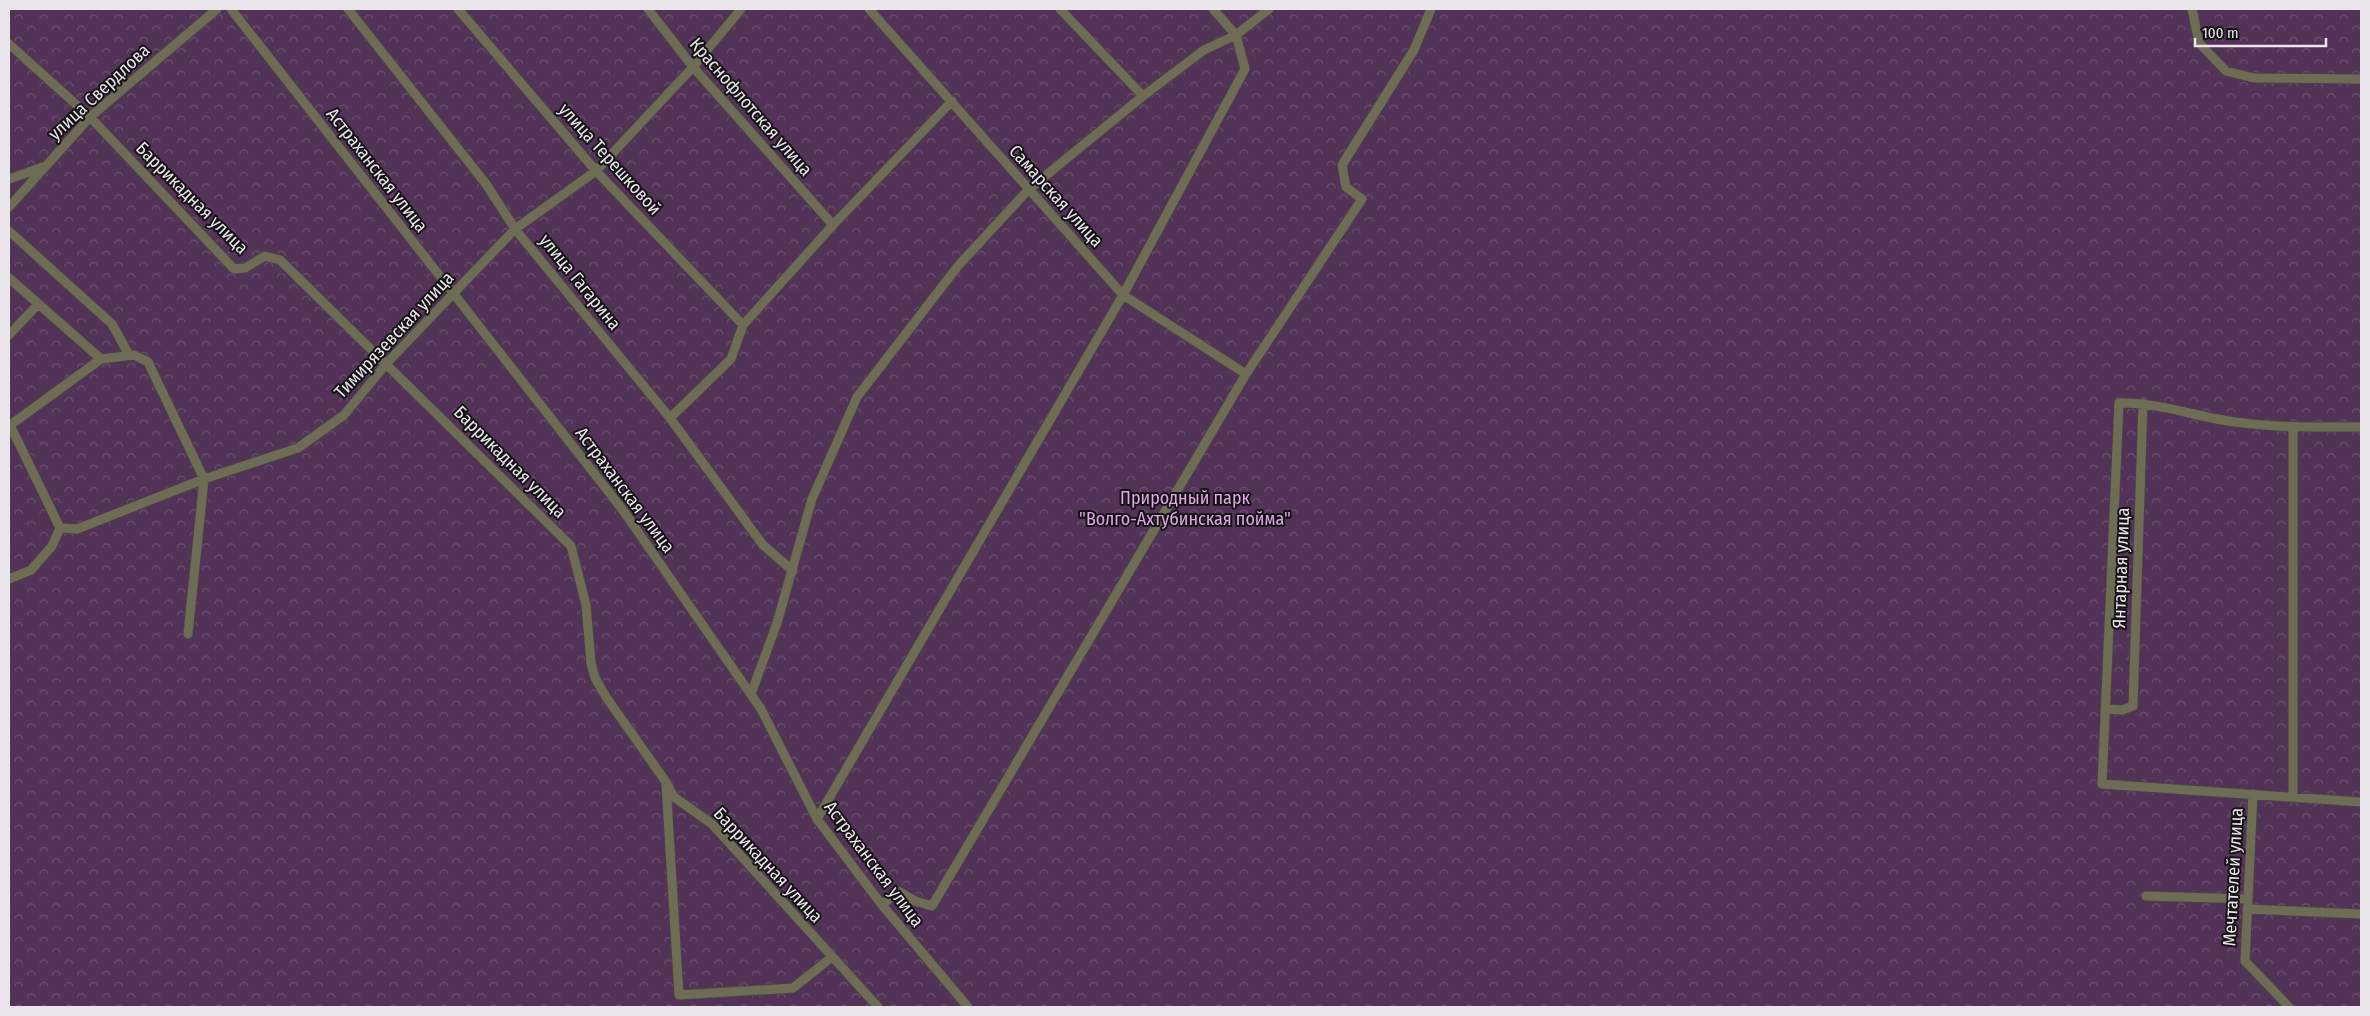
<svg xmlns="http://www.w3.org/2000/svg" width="2370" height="1016" viewBox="0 0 2370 1016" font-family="'Fira Sans Condensed',sans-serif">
<defs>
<pattern id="park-crowns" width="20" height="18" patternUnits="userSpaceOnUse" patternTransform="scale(1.25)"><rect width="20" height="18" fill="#533257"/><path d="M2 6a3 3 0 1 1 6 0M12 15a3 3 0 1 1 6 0" fill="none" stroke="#6c506f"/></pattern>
</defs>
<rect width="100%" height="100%" fill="#2e282f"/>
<!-- park -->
<path fill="url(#park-crowns)" d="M9 9H2361V1007H9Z"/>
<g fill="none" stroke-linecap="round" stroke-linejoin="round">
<defs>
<path id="minor" d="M231 9 622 509 761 709 817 819 882 905 968 1007
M348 9 486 184 515 229 670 418 763 545 793 571
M458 9 596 171 743 325
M648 9 693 67 833 225
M869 9 1123 295 1246 374
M1060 9 1143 96
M2192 9 2199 43 2226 71 2254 78 2361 79
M9 44 90 117 234 269 245 268 265 256 280 260 571 546 586 605 591 663 595 678 606 697 666 782 674 797 712 824 878 1007
M9 179 43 167
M9 207 90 117 217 9
M9 231 112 324 129 355
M9 278 101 359
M9 335 38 304
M670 418 731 359 743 325 833 225 952 101
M10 425 60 528
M9 426 101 359 134 355 148 362 204 479 188 634
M2293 427V797
M2361 427C2319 427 2277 428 2235 422 2196 417 2159 402 2119 403L2102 784 2361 802
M9 579 31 570 52 546 60 528 77 529 204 479 298 448 344 415 387 363 515 229 596 171 693 67 741 9
M751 694 777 623 812 499 857 397 958 266 1028 190 1143 96 1204 50 1236 35 1269 9
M2105 709 2122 710 2133 706 2143 403
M666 784 679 995 793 988 832 957
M2253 794 2245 961 2289 1007
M817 819 1123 295 1245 69 1236 35 1213 9
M2146 896 2248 899
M882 905 898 891 915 901 932 906 1246 374 1362 199 1346 187 1342 165 1414 50 1431 9
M2247 909 2361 914"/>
</defs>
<!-- minor casing -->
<use href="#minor" stroke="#484349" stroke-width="11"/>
<!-- minor -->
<use href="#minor" stroke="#6e6c55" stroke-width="9"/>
</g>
<g text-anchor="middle" stroke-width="4" stroke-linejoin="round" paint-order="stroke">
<!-- street labels -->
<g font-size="18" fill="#eae6eb" stroke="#151215">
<text transform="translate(99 92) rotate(-43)" y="6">улица Свердлова</text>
<text transform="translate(751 107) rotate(49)" y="6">Краснофлотская улица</text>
<text transform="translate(610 159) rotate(48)" y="6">улица Терешковой</text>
<text transform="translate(377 170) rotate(52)" y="6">Астраханская улица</text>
<text transform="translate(1056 196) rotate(48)" y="6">Самарская улица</text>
<text transform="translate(192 198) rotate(45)" y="6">Баррикадная улица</text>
<text transform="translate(580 282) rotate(51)" y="6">улица Гагарина</text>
<text transform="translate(394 335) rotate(-47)" y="6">Тимирязевская улица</text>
<text transform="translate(510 462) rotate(45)" y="6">Баррикадная улица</text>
<text transform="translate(625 490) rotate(53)" y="6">Астраханская улица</text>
<text transform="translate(2121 568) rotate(-88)" y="6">Янтарная улица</text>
<text transform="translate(874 864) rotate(53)" y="6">Астраханская улица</text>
<text transform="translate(768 865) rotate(47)" y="6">Баррикадная улица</text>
<text transform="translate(2233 877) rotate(-87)" y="6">Мечтателей улица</text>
</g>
<!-- park labels -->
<g font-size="18" fill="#e0a7e6" stroke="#151215">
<text x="1185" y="504">Природный парк<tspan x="1185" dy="21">"Волго-Ахтубинская пойма"</tspan></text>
</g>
</g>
<!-- border -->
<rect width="2370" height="1016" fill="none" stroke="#eae6eb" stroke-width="20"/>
<!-- scale -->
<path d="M2195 38v8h131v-8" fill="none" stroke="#eae6eb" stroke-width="2.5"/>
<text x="2202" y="38" font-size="15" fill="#eae6eb" stroke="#151215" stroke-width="4" paint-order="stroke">100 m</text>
</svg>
